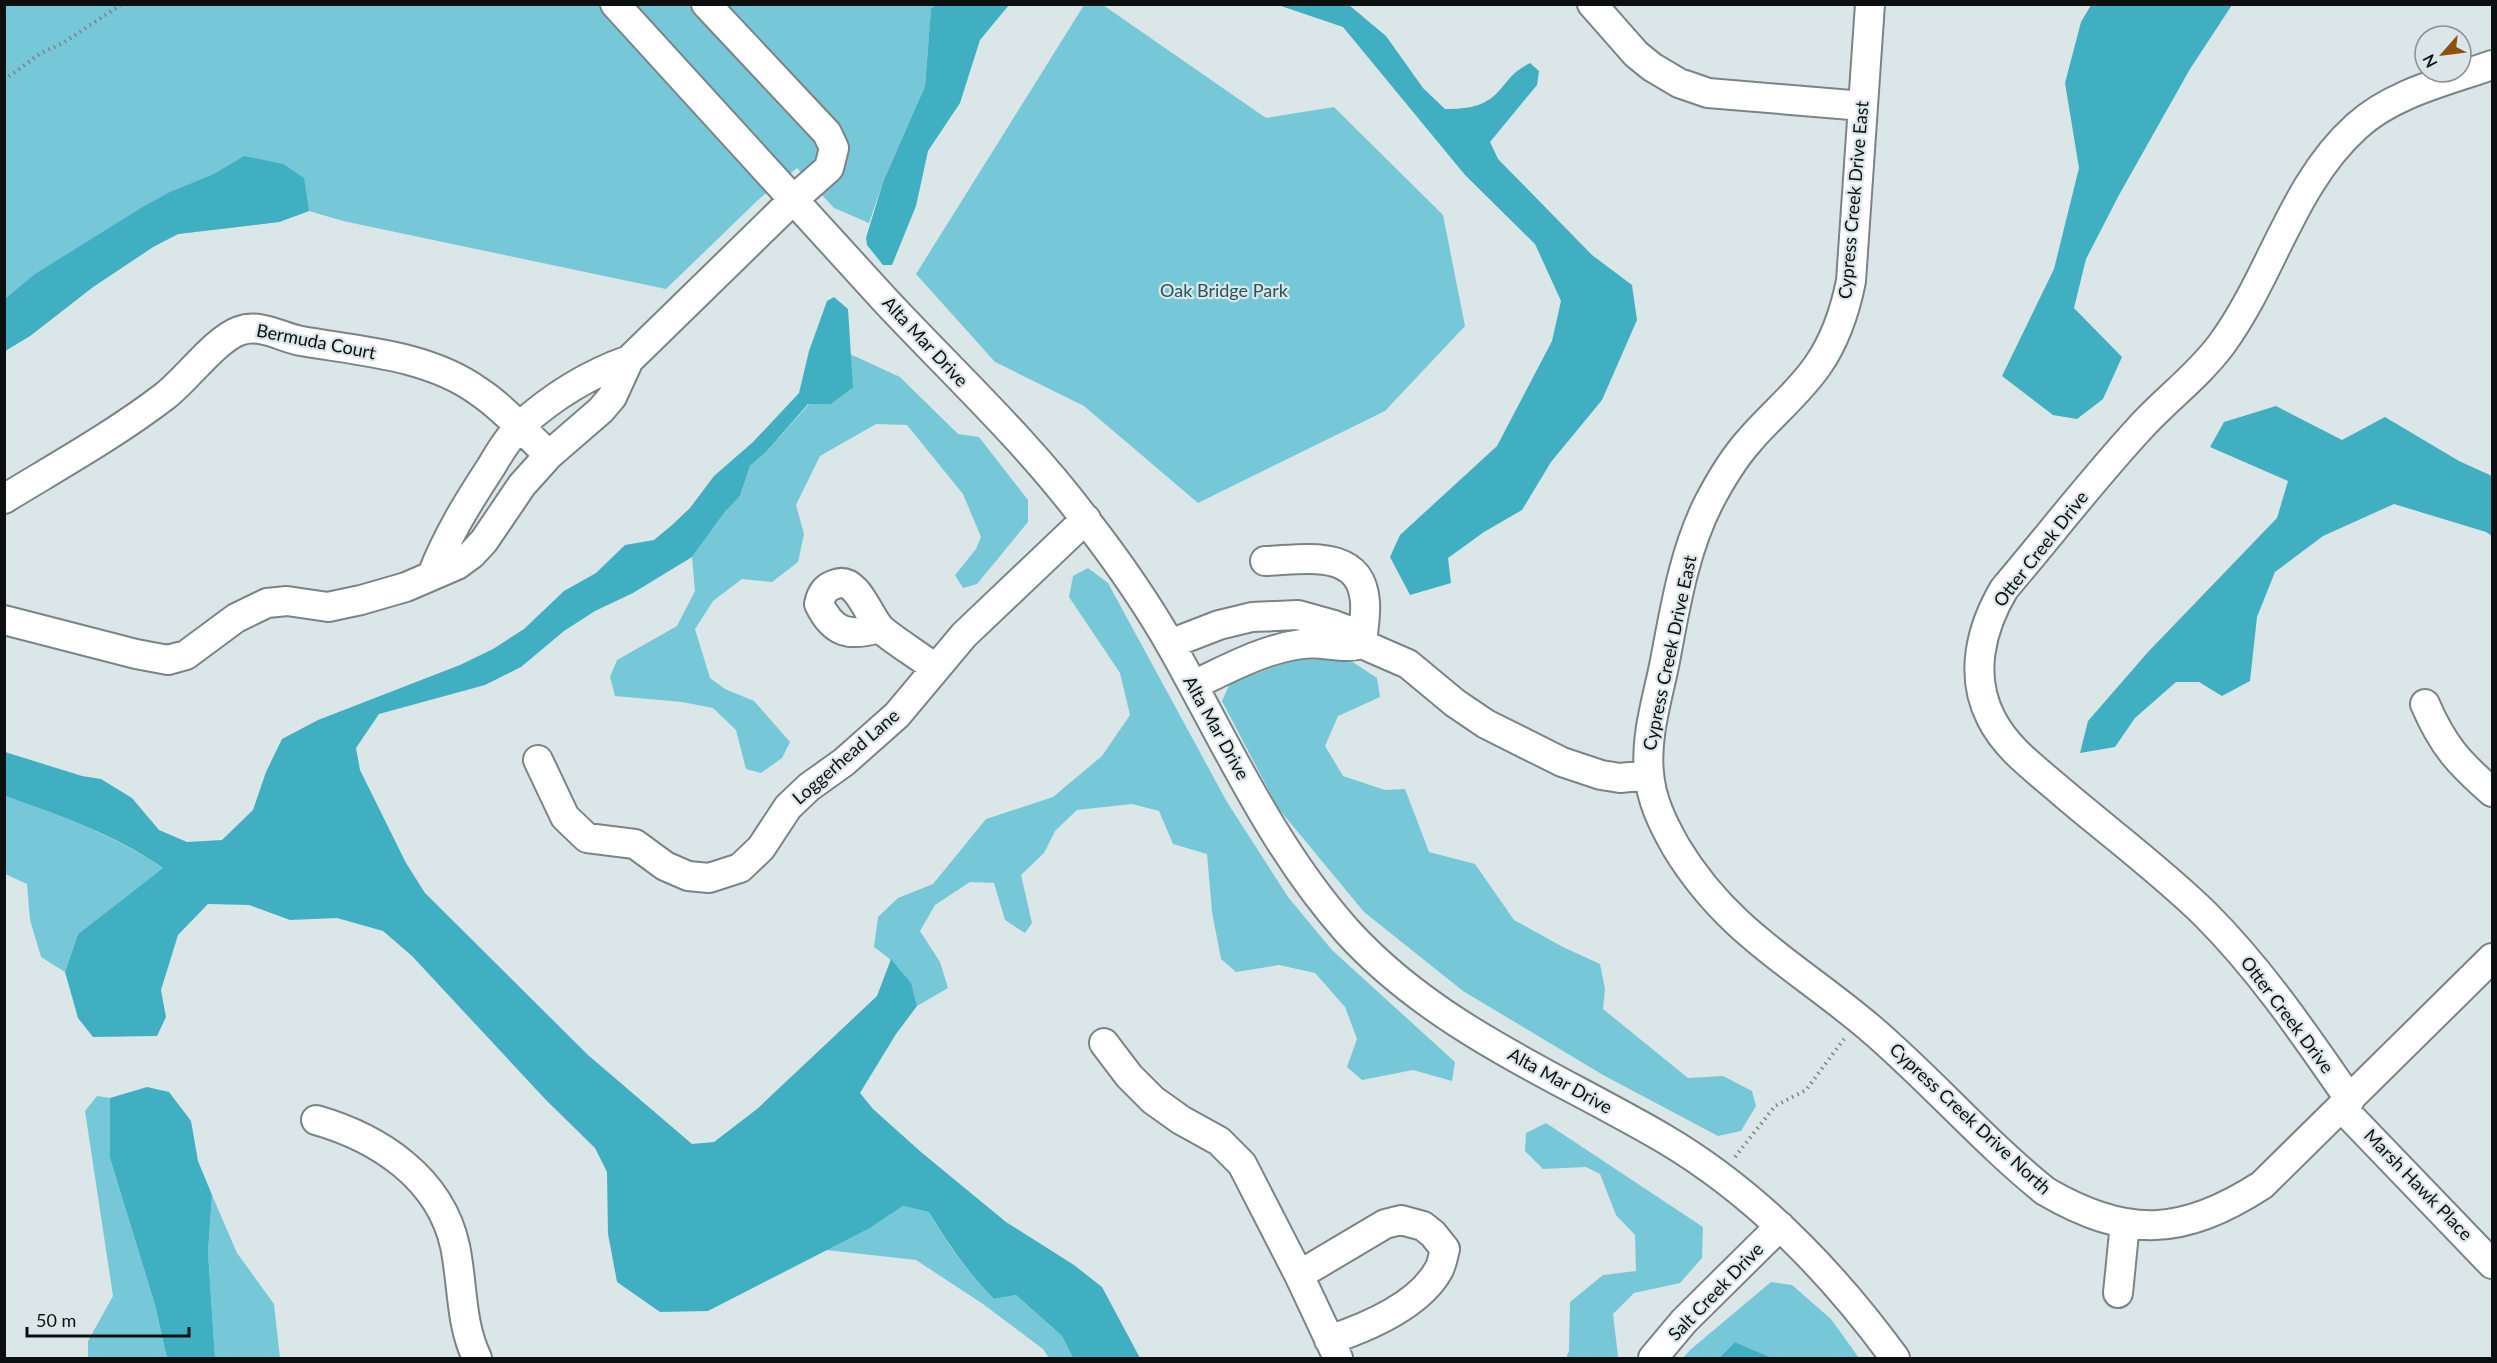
<svg xmlns="http://www.w3.org/2000/svg" width="2497" height="1363" viewBox="0 0 2497 1363" font-family="Lato,sans-serif">
<rect width="100%" height="100%" fill="#dbe6e8"/>
<!-- green -->
<path fill="#76c8d8" d="M4 5H936L931 10 925 86 883 182 869 223 834 208 797 168 758 200 666 289 343 221 309 211 279 222 178 234 153 247 93 287 30 336 5 351Z
M1084 5H1103L1266 118 1334 107 1443 215 1465 326 1385 411 1198 503 1084 406 995 362 916 274Z
M850 354 900 377 958 434 979 437 1028 500V522L977 584 963 588 955 575 976 549 981 537 963 494 907 425 876 424 820 456 796 505 804 534 798 562 772 582 742 579 713 601 695 629 710 678 725 689 754 701 790 742 782 758 761 773 746 769 736 730 713 708 682 702 615 696 610 677 617 660 677 626 695 591 692 557 724 513 740 496 750 466 766 452 809 404H831L852 389Z
M1088 568 1108 583 1227 802 1288 897 1332 950 1455 1062 1452 1081 1413 1070 1362 1080 1347 1067 1357 1039 1345 1007 1315 973 1279 965 1236 972 1221 959 1212 912 1207 854 1173 844 1159 811 1132 804 1077 810 1055 831 1044 853 1021 875 1032 923 1025 933 1005 920 994 883 970 882 935 905 920 931 940 962 948 988 917 1006C909 976 899 965 874 947L878 917 898 898 933 884 986 819 1053 797 1102 756 1130 715 1120 673 1069 597 1073 576Z
M1296 659 1351 661 1377 678 1380 697 1338 716 1325 746 1343 776 1385 790 1405 789 1429 852 1475 864 1514 920 1563 947 1600 964 1605 989 1603 1009 1688 1078 1723 1076 1752 1091 1756 1106 1741 1131 1718 1136 1603 1075 1463 991 1364 912 1278 808 1222 701 1230 683Z
M5 796C60 815 114 835 163 868L78 934 65 972 41 957 30 920 27 884 5 874Z
M97 1096 110 1098V1158L155 1305 167 1358H88V1341L113 1296 85 1111Z
M1546 1123 1703 1227 1702 1258 1680 1283 1634 1293 1613 1314 1618 1356 1616 1358H1566L1569 1351 1570 1302 1603 1275 1636 1271 1635 1235 1616 1215 1600 1174 1586 1167 1543 1169 1525 1151 1526 1133Z
M212 1195 237 1253 274 1304 280 1358H215L208 1252Z
M903 1206 929 1212C947 1244 968 1273 994 1299L1016 1295 1062 1336 1073 1358H1049L1043 1349 983 1304 916 1260 826 1250 870 1228Z
M1771 1282 1792 1285 1831 1319 1859 1358H1772L1735 1342 1719 1358H1683L1690 1350Z"/>
<!-- water -->
<path fill="#41afc2" d="M936 5H1009L980 40 960 103 928 151 916 206 892 265H883L867 245 866 238 883 182 925 86 931 9Z
M1278 5H1349L1386 36 1423 88 1445 109C1462 109 1481 108 1495 95 1510 80 1509 74 1530 63L1539 71 1537 85 1490 142 1498 159 1592 255 1632 285 1637 320 1602 400 1551 462 1522 510 1484 532 1448 558 1451 583 1410 595 1390 557 1400 535 1497 446 1552 341 1561 301 1535 244 1465 175 1343 27Z
M2091 5H2232L2190 69 2119 195 2086 259 2074 308 2122 357 2103 399 2077 419 2053 415 2002 376 2054 269 2079 168 2065 83 2081 22Z
M244 156 283 164 304 178 309 211 279 222 178 234 153 247 93 287 30 336 5 351V299L35 274 141 208 170 192 214 174Z
M834 297 848 309 853 388 831 404H808L766 452 750 466 740 496 724 513 692 557 633 593 595 611 564 631 521 667 485 685 379 714 356 748 360 770 406 863 425 893 588 1055 692 1144 714 1142 757 1109 877 996 891 959 911 983 917 1006 896 1034 860 1093 873 1109 921 1152 1006 1222 1074 1265 1102 1287 1140 1358H1073L1062 1336 1016 1295 994 1299C968 1273 948 1244 929 1212L903 1206 870 1228 708 1311 660 1312 617 1282 608 1234 607 1172 595 1148 546 1100 412 956 383 931 337 918 290 920 249 905 208 904 178 935 161 990 166 1017 157 1036 93 1037 78 1018 65 972 78 934 163 868C114 834 59 815 5 796V752L82 776 101 779 132 798 159 830 187 842 222 840 253 810 266 772 282 739 318 720 460 665 493 649 524 629 564 591 596 573 625 545 654 540 672 525 690 508 714 476 753 442 799 393 809 351 827 301Z
M2276 406 2342 440 2385 417 2459 461 2492 476V536L2486 532 2394 504 2323 536 2275 572 2257 617 2250 681 2222 696 2199 682H2176L2135 718 2115 747 2080 753 2088 721 2148 652 2277 518 2288 481 2210 447 2224 422Z
M147 1087 169 1092 191 1121 198 1161 212 1195 208 1252 215 1358H167L155 1305 110 1158V1098Z
M1735 1342 1772 1358H1719Z"/>
<g fill="none" stroke-linecap="round" stroke-linejoin="round">
<defs>
<path id="minor" d="M615 4C705 102 794 201 884 299 952 372 1028 442 1088 523 1119 563 1148 605 1173 649 1227 745 1273 848 1347 931 1434 1027 1553 1074 1663 1138 1755 1192 1832 1272 1895 1358
M1592 4 1636 54 1652 67 1679 83 1708 93 1863 106
M1870 4 1851 281C1845 311 1836 339 1818 365 1799 393 1771 415 1749 441 1733 459 1720 481 1709 502 1684 551 1675 608 1665 661 1658 697 1645 736 1649 773 1651 800 1663 824 1676 847 1728 933 1797 966 1870 1028 1930 1079 1983 1141 2045 1191 2127 1239 2183 1236 2262 1185L2492 958
M4 499C58 466 114 435 165 396 187 379 215 340 239 331 261 323 280 337 301 341 359 351 428 355 478 391 504 408 526 434 549 455
M1265 561C1303 560 1361 547 1365 602 1366 616 1363 630 1362 644
M432 575C447 536 468 502 491 467 499 453 509 437 520 426 552 397 589 374 629 360
M4 620 136 654 168 660 186 655 236 618 267 603 287 601 328 607 361 600 406 587 457 565 472 554 484 541 522 485 549 455 601 410 612 397 629 360 794 199 829 168 834 148 827 133 706 4
M879 628C849 637 833 633 819 604 821 594 825 587 836 584 858 576 869 619 882 630 899 644 918 655 935 668
M1170 644 1219 625 1252 617 1298 615 1334 625 1355 633 1362 644 1408 664 1455 703 1486 724 1562 762 1601 775 1620 778 1649 775
M1193 685C1228 669 1263 649 1302 644 1325 641 1342 650 1362 644
M2425 704C2443 746 2459 763 2492 792
M538 760 565 817 587 838 635 844 665 866 688 876 709 878 740 868 761 848 788 807 809 787 844 762 897 715 964 635 1086 519
M1104 1043 1129 1076 1153 1100 1181 1120 1219 1141 1242 1164 1299 1275 1338 1358
M2350 1100C2305 1035 2261 970 2205 914 2161 871 2110 833 2063 793 2037 770 2007 750 1991 718 1969 675 1981 628 2004 589 2049 536 2092 480 2139 429 2165 400 2197 377 2221 345 2272 276 2292 184 2357 126 2393 93 2447 81 2492 65
M2342 1108 2492 1264
M316 1120C379 1138 440 1178 455 1246 463 1284 460 1323 477 1358
M1299 1275 1385 1224 1401 1220 1423 1226 1433 1234 1445 1249C1443 1256 1442 1265 1438 1271 1418 1306 1365 1328 1329 1340
M2118 1293 2125 1223
M1653 1358 1684 1321 1780 1226"/>
</defs>
<!-- minor casing -->
<use href="#minor" stroke="#7a8486" stroke-width="32"/>
<!-- path -->
<path stroke="#7d8486" stroke-width="4" stroke-dasharray="1.5 4.5" stroke-linecap="butt" d="M4 80 41 53 63 43 122 4
M1735 1157 1775 1106 1806 1090 1844 1039"/>
<!-- minor -->
<use href="#minor" stroke="#fff" stroke-width="28"/>
</g>
<g text-anchor="middle" stroke-width="4.5" stroke-linejoin="round" paint-order="stroke">
<!-- street labels -->
<g font-size="18" fill="#0b0f0f" stroke="#dbe6e8">
<text transform="translate(1854 200) rotate(-85)" y="6">Cypress Creek Drive East</text>
<text transform="translate(316 342) rotate(11)" y="6">Bermuda Court</text>
<text transform="translate(925 342) rotate(47)" y="6">Alta Mar Drive</text>
<text transform="translate(2041 549) rotate(-52)" y="6">Otter Creek Drive</text>
<text transform="translate(1670 653) rotate(-78)" y="6">Cypress Creek Drive East</text>
<text transform="translate(1216 728) rotate(61)" y="6">Alta Mar Drive</text>
<text transform="translate(846 757) rotate(-41)" y="6">Loggerhead Lane</text>
<text transform="translate(2287 1015) rotate(53)" y="6">Otter Creek Drive</text>
<text transform="translate(1560 1081) rotate(29)" y="6">Alta Mar Drive</text>
<text transform="translate(1970 1119) rotate(43)" y="6">Cypress Creek Drive North</text>
<text transform="translate(2418 1185) rotate(46)" y="6">Marsh Hawk Place</text>
<text transform="translate(1716 1292) rotate(-46)" y="6">Salt Creek Drive</text>
</g>
<!-- park labels -->
<g font-size="18" fill="#27555e" stroke="#dbe6e8">
<text x="1224" y="297">Oak Bridge Park</text>
</g>
</g>
<!-- border -->
<rect width="2497" height="1363" fill="none" stroke="#0b0f0f" stroke-width="12"/>
<!-- north arrow -->
<g transform="translate(2443 54) rotate(242)"><circle r="28" fill="#dbe6e8" stroke="#889091" stroke-width="1.5"/>
<path d="M0-4.5L10 22L0 15L-10 22Z" fill="#8d510f"/>
<text y="-9" font-size="16" font-weight="bold" text-anchor="middle" fill="#0b0f0f">N</text>
</g>
<!-- scale -->
<path d="M27 1327v9h162v-9" fill="none" stroke="#0b0f0f" stroke-width="3"/>
<text x="36" y="1327" font-size="18" fill="#0b0f0f" stroke="#dbe6e8" stroke-width="4.5" paint-order="stroke">50 m</text>
</svg>
